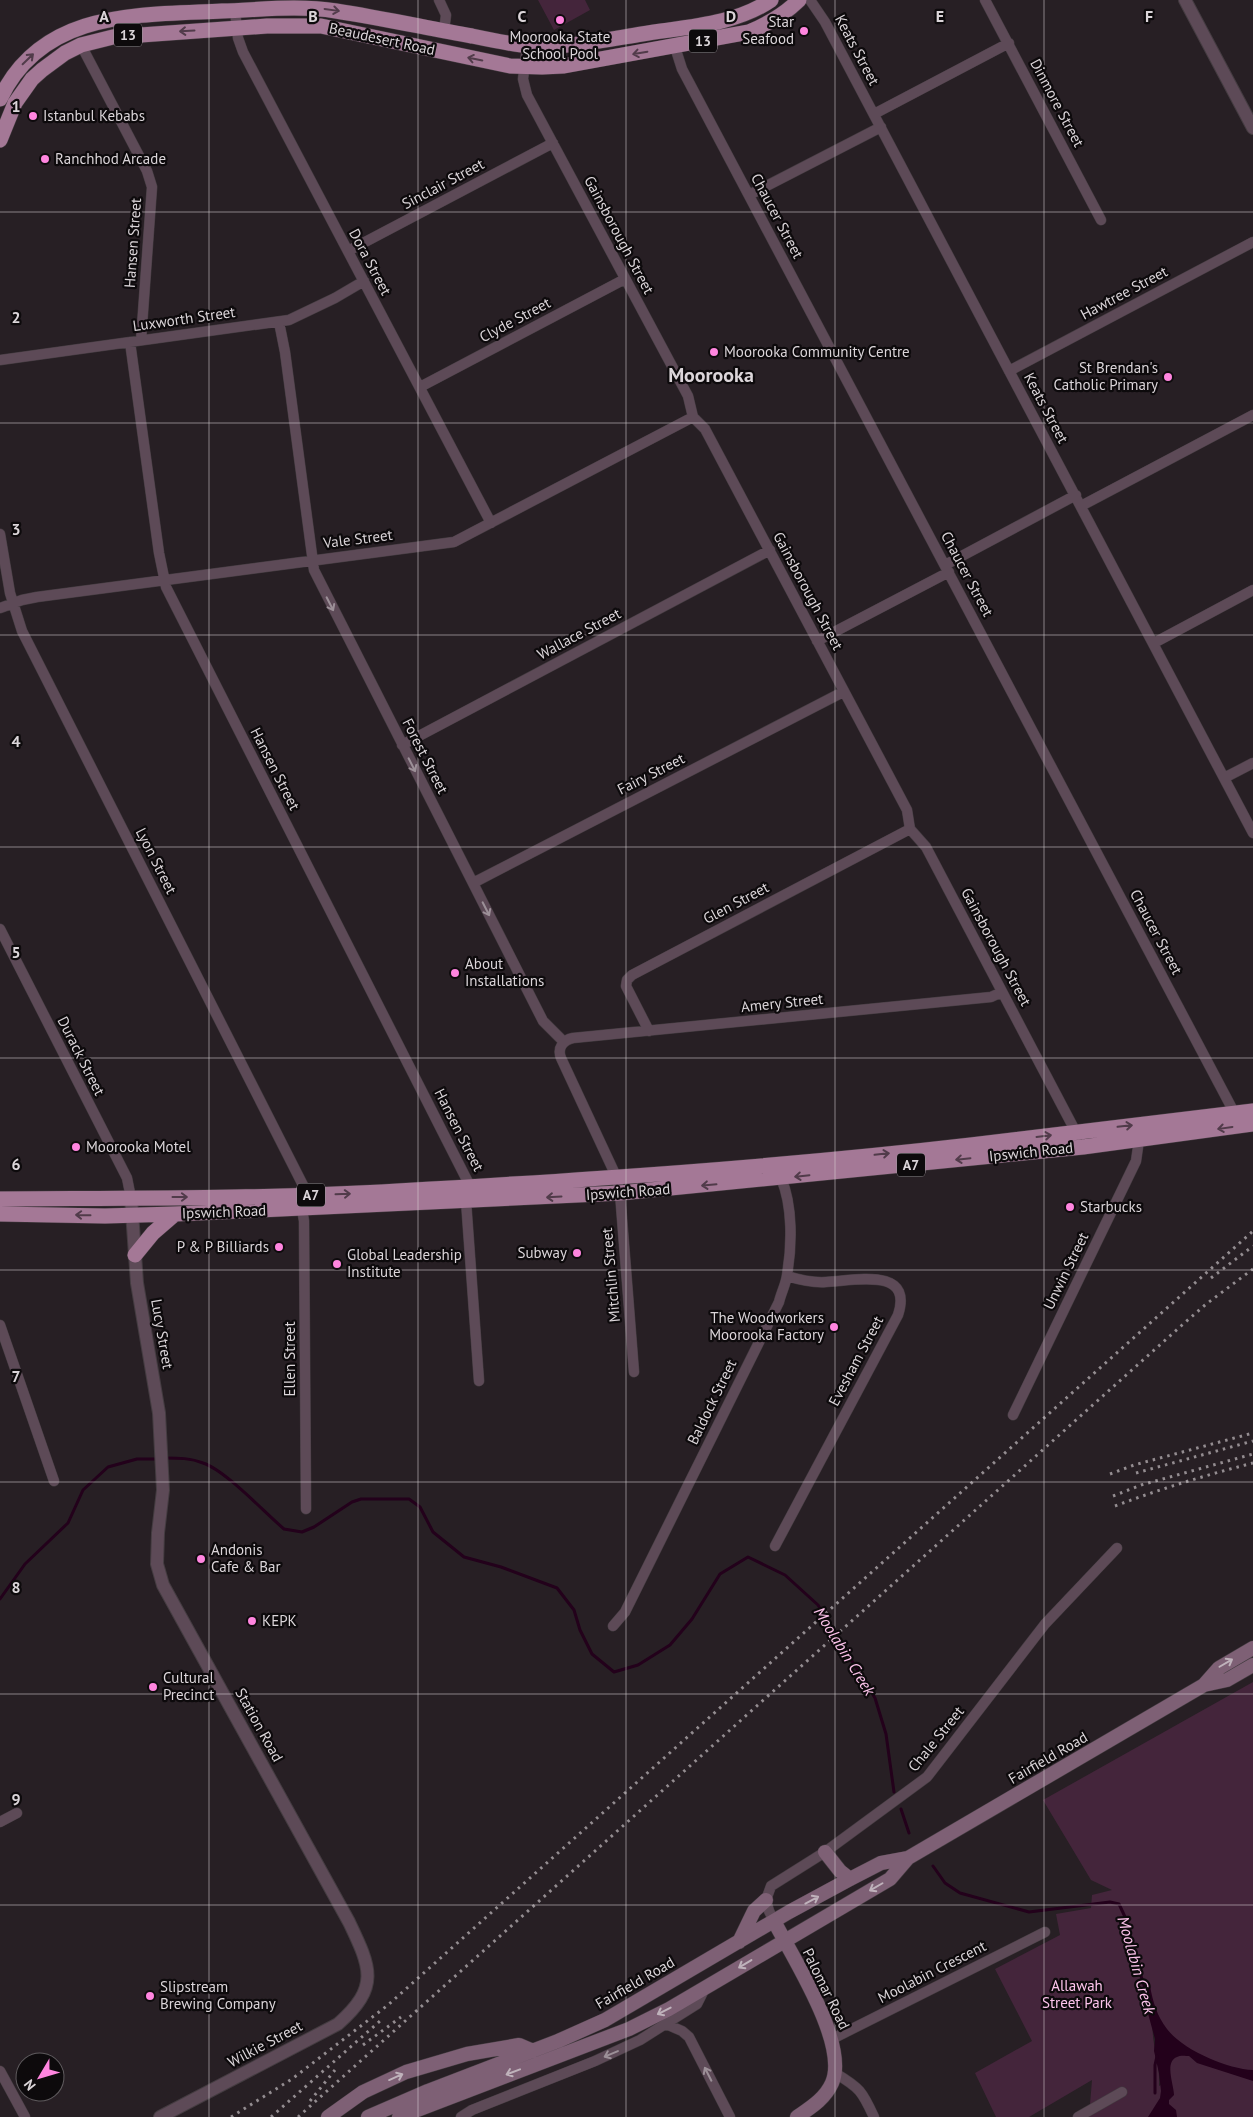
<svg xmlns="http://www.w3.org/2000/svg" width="1253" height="2117" viewBox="0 0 1253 2117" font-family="'PT Sans',sans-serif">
<rect width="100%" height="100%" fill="#271f24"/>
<!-- green -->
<path fill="#44253b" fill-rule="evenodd" d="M538 0H585L590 10 554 30Z
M1253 1682V2117H1089L1092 2080 1029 2117H996L975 2073 1032 2041 995 1969 1060 1935 1056 1914 1091 1908 1092 1895 1112 1890 1091 1880 1043 1800ZM1155 2010 1167 2081 1159 2086C1161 2060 1147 2036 1155 2010Z"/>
<!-- water -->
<path fill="#23011b" d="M1150 1986C1153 2002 1157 2016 1167 2029 1183 2050 1227 2069 1253 2070V2081L1197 2063 1189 2056C1186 2056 1180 2055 1177 2057 1164 2062 1174 2085 1174 2095L1169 2100V2104L1176 2110 1177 2117H1148L1160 2098 1161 2091 1159 2073 1154 2051 1155 2039 1141 1988Z"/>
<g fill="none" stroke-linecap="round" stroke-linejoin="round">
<!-- stream -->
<path stroke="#23011b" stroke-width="3" d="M165 1458C178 1458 191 1458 203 1463 225 1470 264 1512 284 1529L302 1532 314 1527 352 1502 361 1499H409L420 1507 433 1532 464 1557 501 1567 557 1588 574 1610 580 1630 592 1654 614 1672 638 1665 670 1645 692 1619 720 1574 748 1557 785 1575 818 1605 852 1661 875 1698 886 1734 894 1792
M0 1599 25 1564 68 1523 83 1490 108 1467 137 1459H159
M901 1809 909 1833
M933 1866 945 1883 960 1893 1029 1912 1110 1902 1119 1904 1126 1919 1131 1946 1146 1991
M1155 2093V2065L1157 2056"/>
<defs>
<path id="minor" d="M439 0 446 15 444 31
M810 0 825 22 1253 833
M985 0 1101 220
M235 11 238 38 243 52 491 523
M81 45 147 171 152 187 141 340
M527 46 523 79 527 95 688 396 693 417 705 429 907 810 910 829 926 847 1079 1138
M675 47 682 69 1235 1114
M874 114 1009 43
M749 195 881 127
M348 251 553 143
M279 322 285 352 314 570 543 1021 564 1042
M130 342 159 553 166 587 470 1186
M0 360 289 320 335 298 364 281
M1009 371 1253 242
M420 387 625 279
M1081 506 1253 415
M0 534 10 593 22 631 308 1195
M945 565 1076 495
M0 608 22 600 37 597 454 542 693 417
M817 641 949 572
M1154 643 1253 590
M402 745 770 550
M1224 778 1253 763
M473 883 843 692
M0 929 127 1178 131 1198
M649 1031 626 986 627 980 632 975 910 829
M466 1201 479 1381
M302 1209 304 1221 306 1509
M0 1325 54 1481
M634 1372 620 1193 616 1176 561 1058C557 1048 563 1040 573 1038L991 997 1002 992
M1013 1415 1136 1161 1139 1140
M775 1546 898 1315C914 1266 853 1281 826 1282 812 1283 800 1280 787 1276
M613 1626 625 1612 779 1302C781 1293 786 1284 787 1275 792 1246 793 1206 781 1178
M0 1822 17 1813
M774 1921 769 1911 766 1900 771 1886 825 1852 927 1777 1045 1624 1117 1548
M666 2024 682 2031 689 2037 730 2117
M832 2039 1045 1932
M0 2071 25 2117
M835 2073C860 2088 862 2091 874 2117
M461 2117 472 2110 595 2061 640 2040 697 2004 705 1988
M1078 2117 1122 2092"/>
<path id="tertiary" d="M1185 0 1253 128
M131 1198 137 1283 159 1413 163 1490 158 1533 157 1564 163 1585 349 1922C371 1968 380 1987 338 2024L160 2117"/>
<path id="secondary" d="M1204 1685 1219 1668 1253 1648
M825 1852 840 1871 850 1879
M774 1921C793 1958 849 2044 832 2083 825 2099 810 2108 797 2117
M739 1942 754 1911 766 1900
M328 2117 363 2092 406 2072 467 2054 519 2045 533 2051
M368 2117 428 2091 558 2041 605 2020 789 1912 850 1879 881 1863 908 1858
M399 2117 629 2029 669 2009 890 1879 908 1858 1204 1685 1227 1680 1253 1665"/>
<path id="trunk" d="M0 99C42 10 138 15 222 11 260 10 297 5 336 11 381 18 427 28 472 36 491 40 510 44 529 46 567 48 605 40 642 34 685 27 735 25 771 0
M0 140 15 103 32 79 42 70 65 53 81 45 113 37 267 26H321L510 66 542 67 563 66 749 32C768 24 784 15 799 0
M0 1199C132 1198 266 1199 398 1191 589 1180 781 1167 971 1145 1065 1134 1159 1123 1253 1111
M0 1214 105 1216 175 1214 620 1193 1083 1147 1253 1124
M135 1255 153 1233 175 1214"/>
</defs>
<!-- minor casing -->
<use href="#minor" stroke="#443c41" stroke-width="11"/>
<!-- tertiary casing -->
<use href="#tertiary" stroke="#443c41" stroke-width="14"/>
<!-- secondary casing -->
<use href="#secondary" stroke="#443c41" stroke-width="15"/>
<!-- trunk casing -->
<use href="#trunk" stroke="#443c41" stroke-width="16"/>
<!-- minor -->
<use href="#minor" stroke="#5d4a57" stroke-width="10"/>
<!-- tertiary -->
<use href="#tertiary" stroke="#5d4a57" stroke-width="12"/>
<!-- secondary -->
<use href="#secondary" stroke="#7e6075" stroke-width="14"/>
<!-- trunk -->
<use href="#trunk" stroke="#a47896" stroke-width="15"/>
<!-- rail -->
<path stroke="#948d91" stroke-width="3" stroke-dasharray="2.5 5" stroke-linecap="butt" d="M1211 1278 1253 1246
M1136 1473 1253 1441
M1110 1474 1134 1465 1253 1433
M1113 1496 1141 1485 1253 1454
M1115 1506C1160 1489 1206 1475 1253 1463
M363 2045 401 2017
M310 2101 335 2070
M231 2117 292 2079 388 2005 1253 1231
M271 2117 380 2021
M298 2117 1181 1326 1205 1305 1253 1269"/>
</g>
<!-- one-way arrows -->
<defs><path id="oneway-shaft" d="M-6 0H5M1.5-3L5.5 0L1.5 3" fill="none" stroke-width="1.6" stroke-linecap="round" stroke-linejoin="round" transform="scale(1.25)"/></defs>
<g stroke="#513b4a">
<use href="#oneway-shaft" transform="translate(332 10) rotate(8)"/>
<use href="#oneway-shaft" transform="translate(187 31) rotate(177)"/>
<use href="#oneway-shaft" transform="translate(640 53) rotate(170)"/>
<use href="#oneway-shaft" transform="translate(28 59) rotate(-44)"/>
<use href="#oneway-shaft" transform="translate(475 59) rotate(-169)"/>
<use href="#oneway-shaft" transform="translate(1125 1126) rotate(-6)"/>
<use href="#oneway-shaft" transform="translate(1225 1128) rotate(172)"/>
<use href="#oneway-shaft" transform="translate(1044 1136) rotate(-7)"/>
<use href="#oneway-shaft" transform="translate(882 1154) rotate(-6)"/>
<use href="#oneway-shaft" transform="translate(963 1159) rotate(174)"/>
<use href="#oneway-shaft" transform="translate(802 1176) rotate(174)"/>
<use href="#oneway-shaft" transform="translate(709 1185) rotate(175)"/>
<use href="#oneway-shaft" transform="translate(343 1194) rotate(-2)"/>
<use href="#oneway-shaft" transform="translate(180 1197)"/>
<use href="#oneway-shaft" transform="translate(554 1197) rotate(177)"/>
<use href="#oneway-shaft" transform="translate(83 1215) rotate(-179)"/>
</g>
<g stroke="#9c9098">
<use href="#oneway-shaft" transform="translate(330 604) rotate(63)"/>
<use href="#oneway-shaft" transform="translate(412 765) rotate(63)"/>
<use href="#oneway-shaft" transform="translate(486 909) rotate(63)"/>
<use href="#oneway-shaft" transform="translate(611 2054) rotate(157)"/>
<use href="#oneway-shaft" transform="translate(708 2074) rotate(-117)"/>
</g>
<g stroke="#bfb2bb">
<use href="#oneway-shaft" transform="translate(1226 1663) rotate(-30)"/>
<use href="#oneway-shaft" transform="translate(876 1887) rotate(150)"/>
<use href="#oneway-shaft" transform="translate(812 1900) rotate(-28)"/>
<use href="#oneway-shaft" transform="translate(745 1964) rotate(149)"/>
<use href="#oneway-shaft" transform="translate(664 2011) rotate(153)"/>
<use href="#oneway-shaft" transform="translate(513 2072) rotate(159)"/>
<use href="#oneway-shaft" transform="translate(396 2077) rotate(-24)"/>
</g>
<!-- grid -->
<path fill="none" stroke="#dbd5d9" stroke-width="1" stroke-opacity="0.55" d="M209 0V2117M418 0V2117M626 0V2117M835 0V2117M1044 0V2117M0 212H1253M0 423H1253M0 635H1253M0 847H1253M0 1058H1253M0 1270H1253M0 1482H1253M0 1694H1253M0 1905H1253"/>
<!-- markers -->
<g fill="#ff85df" stroke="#0d0a0c" stroke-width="2">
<circle cx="560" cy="20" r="5"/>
<circle cx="804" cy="31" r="5"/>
<circle cx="33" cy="116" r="5"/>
<circle cx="45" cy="159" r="5"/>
<circle cx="714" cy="352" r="5"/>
<circle cx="1168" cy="377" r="5"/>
<circle cx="455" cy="973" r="5"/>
<circle cx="76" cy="1147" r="5"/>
<circle cx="1070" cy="1207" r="5"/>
<circle cx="279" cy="1247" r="5"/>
<circle cx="577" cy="1253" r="5"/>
<circle cx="337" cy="1264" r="5"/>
<circle cx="834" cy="1327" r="5"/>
<circle cx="201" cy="1559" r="5"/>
<circle cx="252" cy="1621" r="5"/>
<circle cx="153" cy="1687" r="5"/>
<circle cx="150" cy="1996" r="5"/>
</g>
<g text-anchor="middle" stroke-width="4.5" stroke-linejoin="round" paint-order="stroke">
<!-- shield labels -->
<g fill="#0d0a0c" stroke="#9d989c" stroke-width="1">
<rect x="114" y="23.5" width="28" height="23" rx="4"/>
<rect x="689" y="29.5" width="28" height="23" rx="4"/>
<rect x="897" y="1153.5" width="28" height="23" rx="4"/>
<rect x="297" y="1183.5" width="28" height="23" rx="4"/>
</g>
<g font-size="14" font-weight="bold" fill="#dbd5d9">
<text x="128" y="40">13</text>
<text x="703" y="46">13</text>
<text x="911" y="1170">A7</text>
<text x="311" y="1200">A7</text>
</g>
<!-- poi labels -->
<g font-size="15" fill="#dbd5d9" stroke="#0d0a0c" text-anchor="start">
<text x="794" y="27" text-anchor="end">Star<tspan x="794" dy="17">Seafood</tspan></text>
<text x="560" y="42" text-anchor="middle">Moorooka State<tspan x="560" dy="17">School Pool</tspan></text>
<text x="43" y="121">Istanbul Kebabs</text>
<text x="55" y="164">Ranchhod Arcade</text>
<text x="724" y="357">Moorooka Community Centre</text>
<text x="1158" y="373" text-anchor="end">St Brendan's<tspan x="1158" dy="17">Catholic Primary</tspan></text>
<text x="465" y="969">About<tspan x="465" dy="17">Installations</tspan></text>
<text x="86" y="1152">Moorooka Motel</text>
<text x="1080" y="1212">Starbucks</text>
<text x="269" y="1252" text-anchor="end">P &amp; P Billiards</text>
<text x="567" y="1258" text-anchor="end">Subway</text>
<text x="347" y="1260">Global Leadership<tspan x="347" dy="17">Institute</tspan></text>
<text x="824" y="1323" text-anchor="end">The Woodworkers<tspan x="824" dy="17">Moorooka Factory</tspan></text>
<text x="211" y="1555">Andonis<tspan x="211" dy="17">Cafe &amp; Bar</tspan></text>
<text x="262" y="1626">KEPK</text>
<text x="163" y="1683">Cultural<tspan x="163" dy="17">Precinct</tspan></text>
<text x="160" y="1992">Slipstream<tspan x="160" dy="17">Brewing Company</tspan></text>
</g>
<!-- street labels -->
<g font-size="15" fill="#dbd5d9" stroke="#0d0a0c">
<text transform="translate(382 39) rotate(12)" y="5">Beaudesert Road</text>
<text transform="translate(857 50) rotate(62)" y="5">Keats Street</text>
<text transform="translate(1057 103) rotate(62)" y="5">Dinmore Street</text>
<text transform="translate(443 184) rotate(-28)" y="5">Sinclair Street</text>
<text transform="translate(777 216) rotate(62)" y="5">Chaucer Street</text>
<text transform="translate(619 235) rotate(62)" y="5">Gainsborough Street</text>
<text transform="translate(133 243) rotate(-86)" y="5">Hansen Street</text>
<text transform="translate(370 262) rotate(62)" y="5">Dora Street</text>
<text transform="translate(1124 293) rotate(-28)" y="5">Hawtree Street</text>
<text transform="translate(184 319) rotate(-8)" y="5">Luxworth Street</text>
<text transform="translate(515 320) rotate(-28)" y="5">Clyde Street</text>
<text transform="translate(1046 408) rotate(62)" y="5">Keats Street</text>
<text transform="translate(358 539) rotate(-7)" y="5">Vale Street</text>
<text transform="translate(967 574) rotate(62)" y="5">Chaucer Street</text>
<text transform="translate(808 591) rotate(62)" y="5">Gainsborough Street</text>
<text transform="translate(579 634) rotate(-28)" y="5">Wallace Street</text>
<text transform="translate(425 756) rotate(63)" y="5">Forest Street</text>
<text transform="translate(275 769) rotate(63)" y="5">Hansen Street</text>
<text transform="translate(651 774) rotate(-27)" y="5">Fairy Street</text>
<text transform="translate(156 861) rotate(63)" y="5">Lyon Street</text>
<text transform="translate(736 903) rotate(-28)" y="5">Glen Street</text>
<text transform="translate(1156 932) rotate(62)" y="5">Chaucer Street</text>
<text transform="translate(996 947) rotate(62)" y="5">Gainsborough Street</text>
<text transform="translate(782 1003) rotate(-6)" y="5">Amery Street</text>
<text transform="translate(81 1056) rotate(63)" y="5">Durack Street</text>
<text transform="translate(459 1130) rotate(63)" y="5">Hansen Street</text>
<text transform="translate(1031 1152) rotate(-6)" y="5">Ipswich Road</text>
<text transform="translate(628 1192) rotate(-4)" y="5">Ipswich Road</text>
<text transform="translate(224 1212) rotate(-2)" y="5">Ipswich Road</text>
<text transform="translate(1066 1271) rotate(-64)" y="5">Unwin Street</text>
<text transform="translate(611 1275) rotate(-95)" y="5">Mitchlin Street</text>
<text transform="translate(162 1334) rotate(80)" y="5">Lucy Street</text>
<text transform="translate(290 1359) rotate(-90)" y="5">Ellen Street</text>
<text transform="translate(856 1361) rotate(-62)" y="5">Evesham Street</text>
<text transform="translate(712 1402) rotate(-64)" y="5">Baldock Street</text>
<text transform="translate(259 1725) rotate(61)" y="5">Station Road</text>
<text transform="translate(936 1739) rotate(-51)" y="5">Chale Street</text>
<text transform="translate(1048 1758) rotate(-30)" y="5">Fairfield Road</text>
<text transform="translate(932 1972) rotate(-27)" y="5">Moolabin Crescent</text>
<text transform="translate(635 1983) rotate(-30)" y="5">Fairfield Road</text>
<text transform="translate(826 1989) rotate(64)" y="5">Palomar Road</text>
<text transform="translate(265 2044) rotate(-28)" y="5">Wilkie Street</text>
</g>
<!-- park labels -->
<g font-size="15" fill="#fdc4ec" stroke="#0d0a0c">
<text x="1077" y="1991">Allawah<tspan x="1077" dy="17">Street Park</tspan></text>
</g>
<!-- water labels -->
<g font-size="16" font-style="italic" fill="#fec4ec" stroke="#0d0a0c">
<text transform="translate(845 1651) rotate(58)" y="6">Moolabin Creek</text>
<text transform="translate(1137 1965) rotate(74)" y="6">Moolabin Creek</text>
</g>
<!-- district labels -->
<g font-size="20" font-weight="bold" fill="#dbd5d9" stroke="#0d0a0c">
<text x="711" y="382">Moorooka</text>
</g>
</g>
<g font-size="16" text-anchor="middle" font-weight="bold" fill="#dbd5d9" stroke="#0d0a0c" stroke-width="4.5" stroke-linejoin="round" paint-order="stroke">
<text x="104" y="22">A</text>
<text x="313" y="22">B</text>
<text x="522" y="22">C</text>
<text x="731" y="22">D</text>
<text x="940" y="22">E</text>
<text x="1149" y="22">F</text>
<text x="16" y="112">1</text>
<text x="16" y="323">2</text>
<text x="16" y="535">3</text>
<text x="16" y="747">4</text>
<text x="16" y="958">5</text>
<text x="16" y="1170">6</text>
<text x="16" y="1382">7</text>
<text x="16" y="1593">8</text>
<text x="16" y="1805">9</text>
</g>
<!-- north arrow -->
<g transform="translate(40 2077) rotate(232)"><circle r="24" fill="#0d0a0c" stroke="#5f5b5e"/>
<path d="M0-4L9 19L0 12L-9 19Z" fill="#ff85df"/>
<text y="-8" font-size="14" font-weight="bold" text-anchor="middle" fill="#dbd5d9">N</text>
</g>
</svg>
